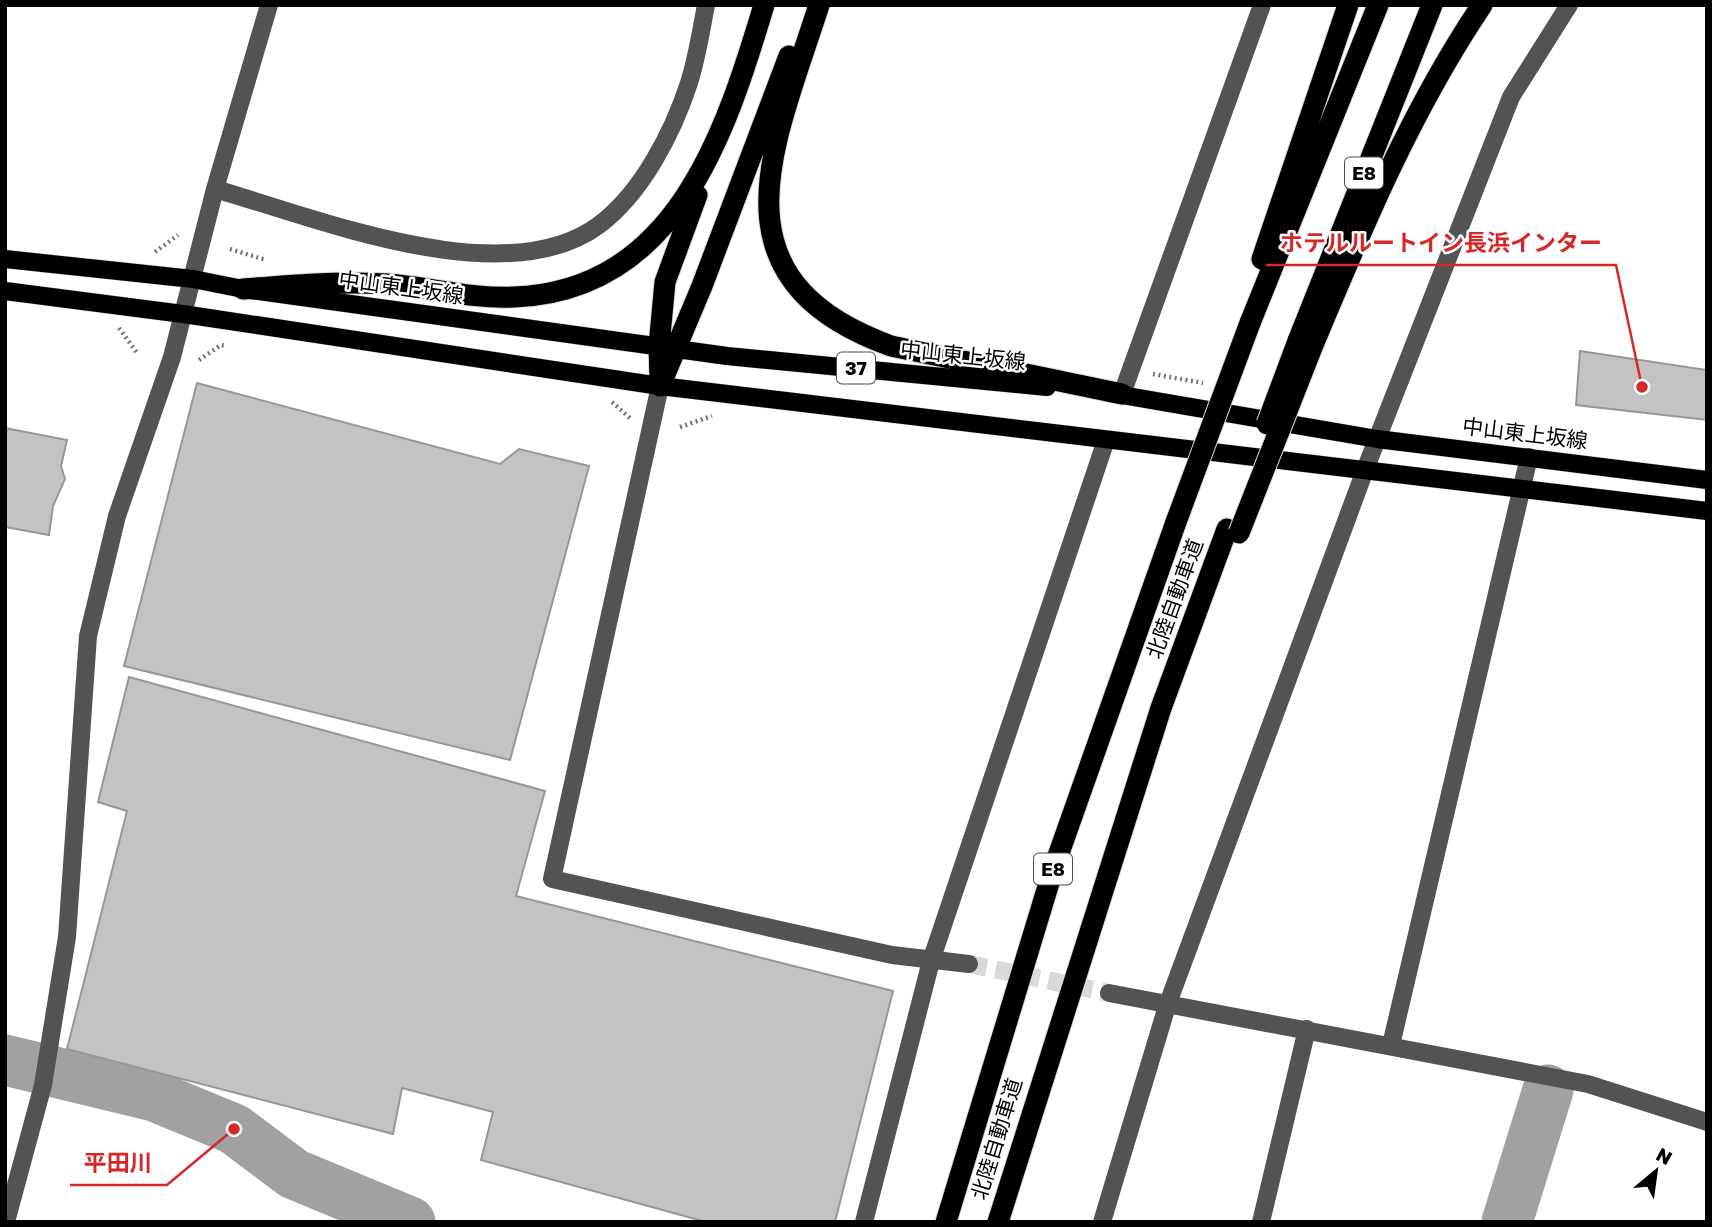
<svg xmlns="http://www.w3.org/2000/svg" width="1712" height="1227" viewBox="0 0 1712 1227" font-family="'Golos Text','Noto Sans JP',sans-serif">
<rect width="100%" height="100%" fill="#fff"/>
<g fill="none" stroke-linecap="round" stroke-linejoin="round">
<!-- river -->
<path stroke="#a1a1a1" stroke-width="51" d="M5 1060 154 1096 234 1129 294 1174 410 1222
M1507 1222 1548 1090"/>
</g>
<!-- building -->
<path fill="#c3c3c3" stroke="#979797" stroke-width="2" d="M1580 351 1707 370V420L1576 405Z
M197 383 500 464 519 449 589 466 510 760 124 666Z
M5 428 67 440 61 466 65 479 53 506 49 535 5 527Z
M129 677 545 791 516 896 893 991 835 1222H706L481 1160 493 1112 402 1088 393 1134 67 1049 127 811 98 802Z"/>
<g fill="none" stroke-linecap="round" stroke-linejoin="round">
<!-- minor-tunnel -->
<path stroke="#d9d9d9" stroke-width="18" stroke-dasharray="18 9" stroke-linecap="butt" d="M969 964 1109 993"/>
<defs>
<path id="major" d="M5 259 193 279 243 289 727 356 1047 387
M5 291 183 314 660 386 1707 511
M1110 393 1377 439 1707 480"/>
<path id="highway" d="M819 5C774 146 706 279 891 346L1122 394
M1262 259 1348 5
M243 289C291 285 339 281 387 284 430 287 470 299 514 297 675 291 725 135 764 5
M1250 323 1378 5
M1298 341 1432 5
M1313 345C1362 228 1411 110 1482 5
M660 381 659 346 665 282 697 195
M660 386 702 286 789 56
M946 1222 1052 873 1176 522
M998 1222 1161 708 1227 529"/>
</defs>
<!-- major casing -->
<use href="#major" stroke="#dbdbdb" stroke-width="19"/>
<!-- highway casing -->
<use href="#highway" stroke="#dbdbdb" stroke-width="23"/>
<!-- path -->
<path stroke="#757575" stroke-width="4.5" stroke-dasharray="2 3.5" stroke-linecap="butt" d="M230 249 266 260
M155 252 178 235
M119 328 137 353
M199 360 221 345 226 346
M1153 374 1203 383
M612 402 631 419
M680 427 712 416"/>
<!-- minor -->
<path stroke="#535353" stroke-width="18" d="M215 189C317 218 505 295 599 225 642 193 673 132 689 83 697 58 701 31 706 5
M660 386 552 879 892 955 969 964
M1122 394 1262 5
M1109 993 1588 1084 1707 1122
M1391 1045 1529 457
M6 1222 43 1085 67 937 88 636 117 516 172 357 215 189 269 5
M864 1222 931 961 1106 440
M1102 1222 1167 1006 1365 470 1511 97 1569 5
M1261 1222 1307 1029"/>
<!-- major -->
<use href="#major" stroke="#000" stroke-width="18"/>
<!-- highway -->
<use href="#highway" stroke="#000" stroke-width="21"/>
<defs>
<path id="highway-bridge" d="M1267 424 1298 341
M1176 522 1250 323
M1239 533 1313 345"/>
</defs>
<!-- highway-bridge casing -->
<use href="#highway-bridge" stroke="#dbdbdb" stroke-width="23" stroke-linecap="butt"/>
<!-- highway-bridge -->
<use href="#highway-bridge" stroke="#000" stroke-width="21"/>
</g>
<g text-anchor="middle" stroke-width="5" stroke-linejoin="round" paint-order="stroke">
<!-- shield labels -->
<g fill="#fff" stroke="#4c4c4c" stroke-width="2">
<rect x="1345" y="157.5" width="38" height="31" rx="5"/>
<rect x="837" y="352.5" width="38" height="31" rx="5"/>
<rect x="1034" y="853.5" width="38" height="31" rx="5"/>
</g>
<g font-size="19" font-weight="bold" fill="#000">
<text x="1364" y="180">E8</text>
<text x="856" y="375">37</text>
<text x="1053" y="876">E8</text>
</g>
<!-- street labels -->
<g font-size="21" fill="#000" stroke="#fff">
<text transform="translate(401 288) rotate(8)" y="7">中山東上坂線</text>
<text transform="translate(963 356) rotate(6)" y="7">中山東上坂線</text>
<text transform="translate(1525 434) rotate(7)" y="7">中山東上坂線</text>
<text transform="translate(1175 599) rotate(-70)" y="7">北陸自動車道</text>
<text transform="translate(997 1139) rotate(-73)" y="7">北陸自動車道</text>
</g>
</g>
<!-- callouts -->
<path fill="none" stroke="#d62828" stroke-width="2.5" d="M1642 387L1616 265H1266M234 1129L167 1185H70"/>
<g fill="#d62828" stroke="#fff" stroke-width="2.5">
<circle cx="1642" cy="387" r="7"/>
<circle cx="234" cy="1129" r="7"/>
</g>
<g font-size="23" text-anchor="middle" font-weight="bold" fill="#d62828" stroke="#fff" stroke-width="5" stroke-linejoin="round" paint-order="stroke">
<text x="1441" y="251">ホテルルートイン長浜インター</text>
<text x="118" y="1171">平田川</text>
</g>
<!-- border -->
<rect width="1712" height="1227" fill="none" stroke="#000000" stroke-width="14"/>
<!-- north arrow -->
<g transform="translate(1656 1171) rotate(29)" stroke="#ffffff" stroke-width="5" paint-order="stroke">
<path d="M0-5L12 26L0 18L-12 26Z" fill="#000000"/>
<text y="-10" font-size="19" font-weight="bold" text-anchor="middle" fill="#000000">N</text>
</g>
</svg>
